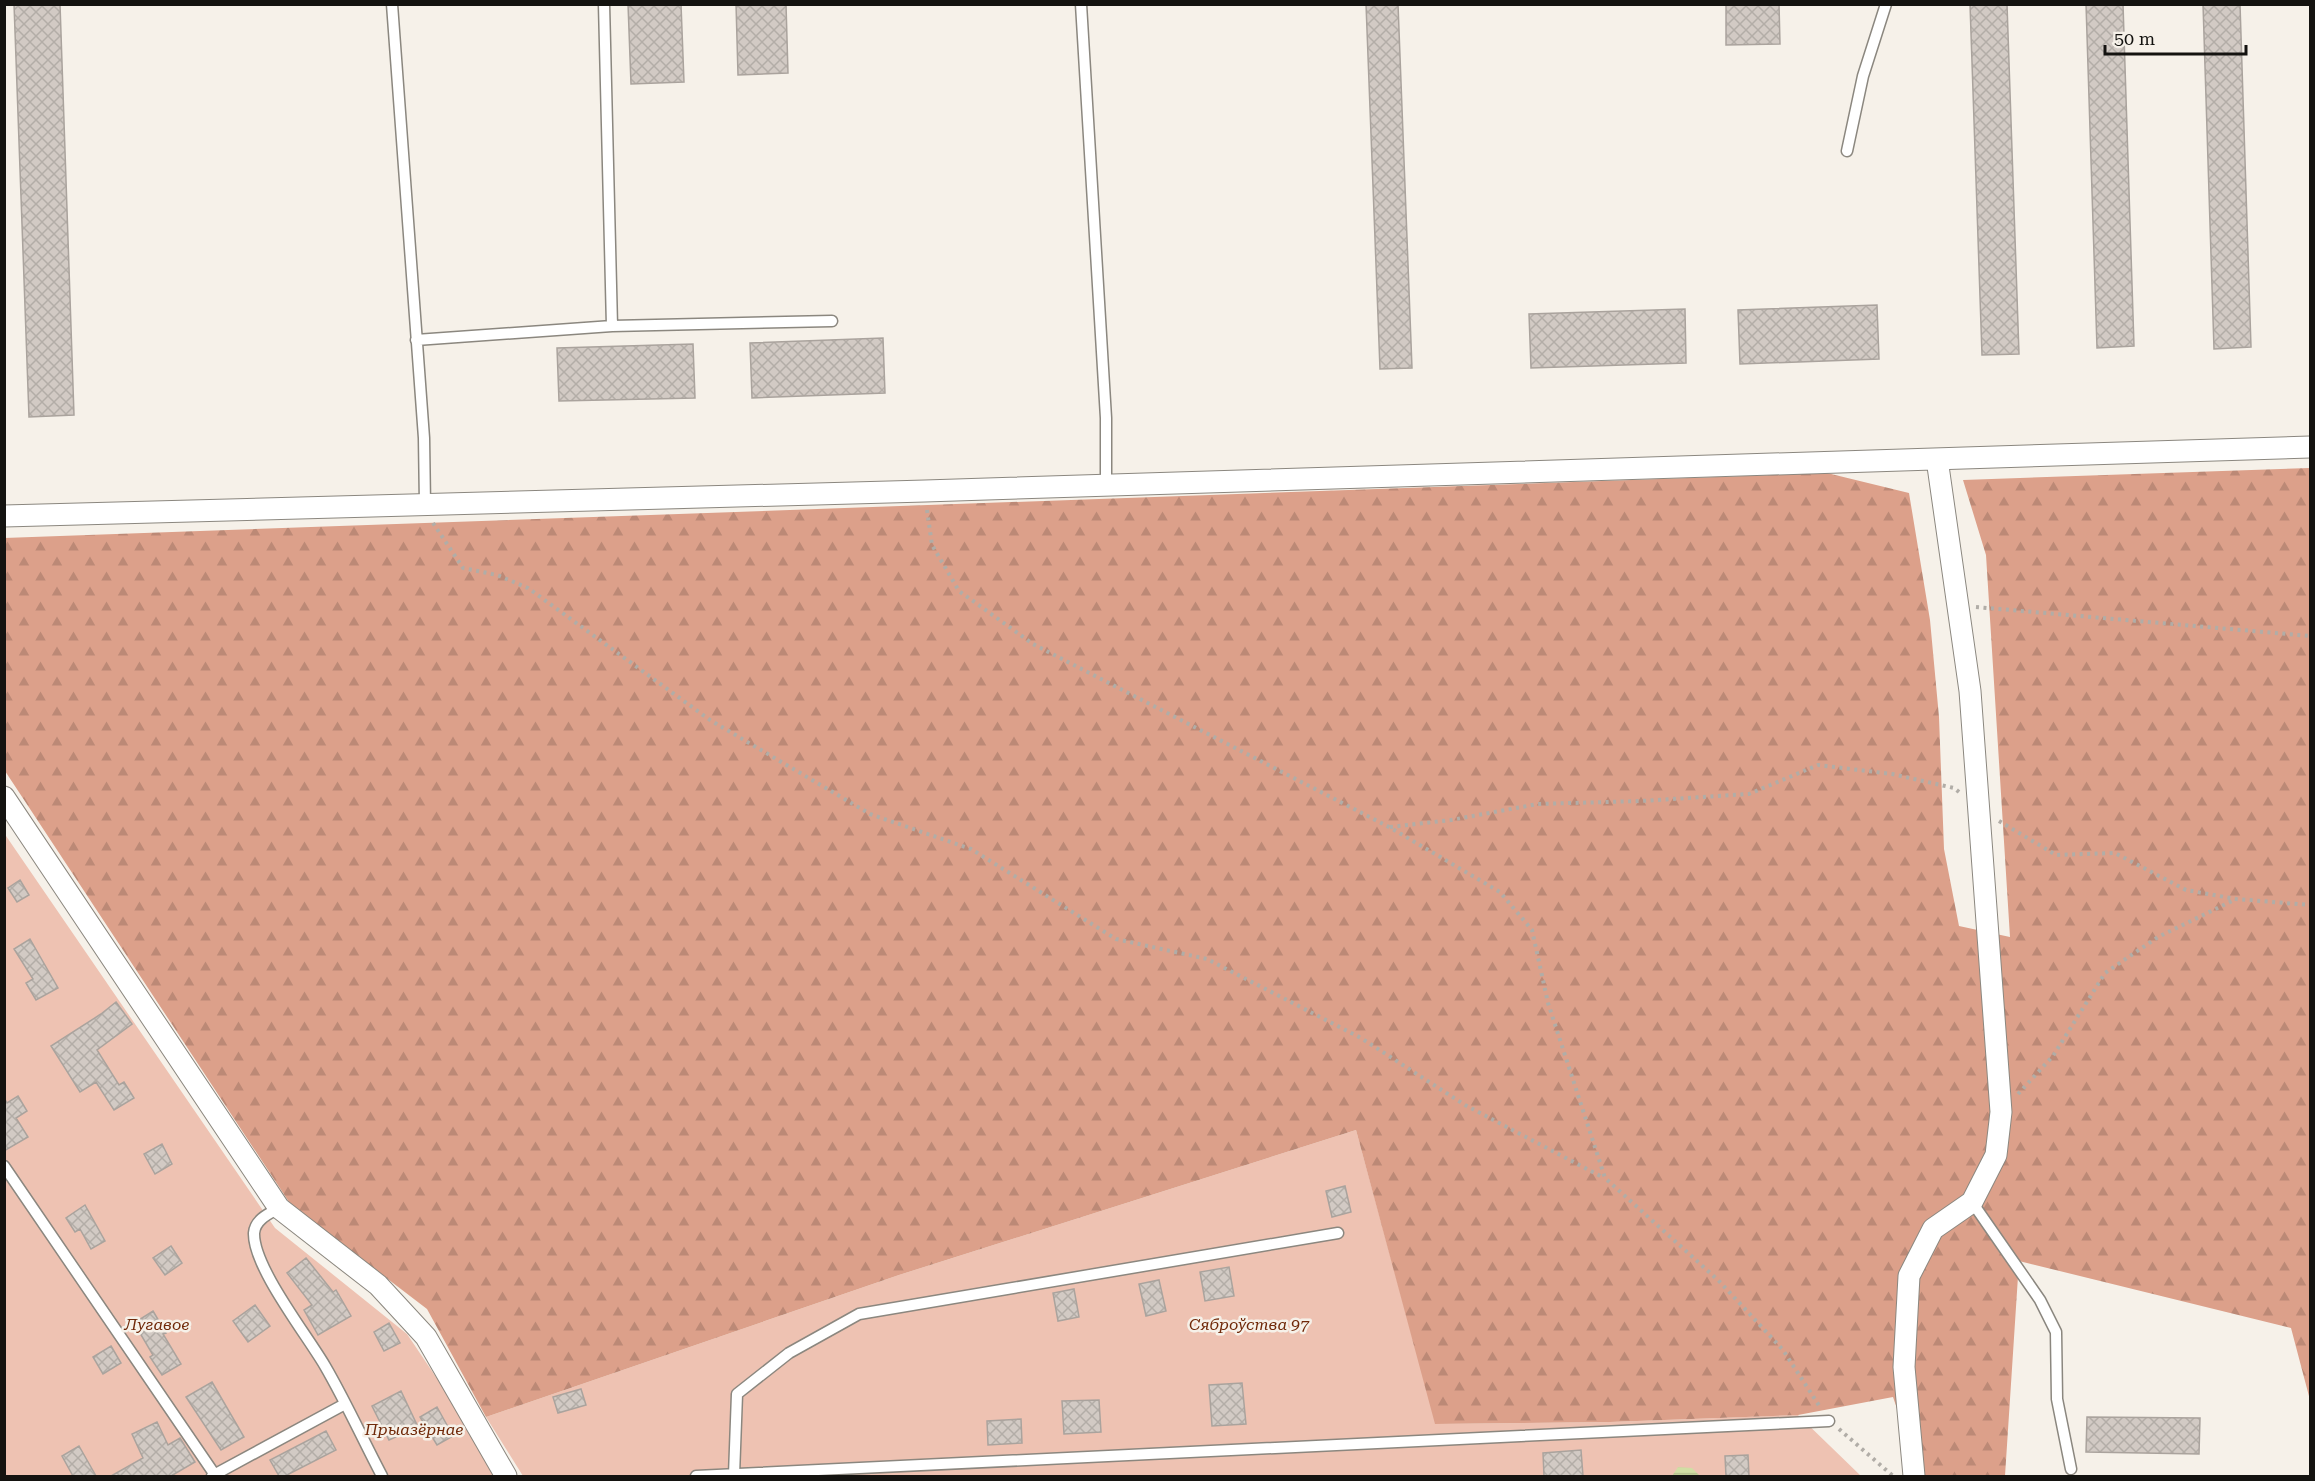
<svg xmlns="http://www.w3.org/2000/svg" width="2315" height="1481" viewBox="0 0 2315 1481" font-family="'Roboto Serif',serif">
<defs>
<pattern id="forest-firs" width="22" height="20" patternUnits="userSpaceOnUse" patternTransform="scale(1.5)"><rect width="22" height="20" fill="#dca08a"/><path d="M5 1l3.5 6h-7zM16 11l3.5 6h-7z" fill="#bc8976"/></pattern>
<pattern id="water-rules" width="6" height="5" patternUnits="userSpaceOnUse" patternTransform="scale(1.5)"><rect width="6" height="5" fill="#d1dea4"/><path d="M0 2.5h6" fill="none" stroke="#b3be8c"/></pattern>
<pattern id="building-cross-hatch" width="8" height="8" patternUnits="userSpaceOnUse" patternTransform="scale(1.5)"><rect width="8" height="8" fill="#d2cac4"/><path d="M0 0l8 8M0 8l8-8" fill="none" stroke="#b3ada7"/></pattern>
</defs>
<rect width="100%" height="100%" fill="#f6f1e9"/>
<!-- green -->
<path fill="#eec2b2" d="M4 833 275 1228 407 1334 467 1423 499 1476H5Z
M1356 1130 1436 1424 1610 1422 1798 1415 1861 1476H523L486 1417 899 1275Z"/>
<!-- forest -->
<path fill="url(#forest-firs)" d="M2310 468V1400L2291 1328 2019 1261 2005 1476H1920L1893 1397 1798 1415 1610 1422 1435 1424 1356 1130 899 1275 486 1417 427 1309 291 1205 5 771 4 538 1827 473 1909 493 1930 620 1939 717 1944 849 1959 926 2010 937 1986 555 1963 480Z"/>
<!-- water -->
<path fill="url(#water-rules)" d="M1678 1467 1692 1468 1700 1476H1672Z"/>
<!-- building -->
<path fill="url(#building-cross-hatch)" stroke="#aaa39d" stroke-width="1.5" d="M14 4H60L74 415 29 417Z
M628 4H681L684 82 631 84Z
M736 4H786L788 73 738 75Z
M1366 4H1398L1412 368 1380 369Z
M1726 4H1779L1780 44 1726 45Z
M1970 4H2007L2019 354 1982 355Z
M2086 4H2123L2134 346 2097 348Z
M2203 4H2240L2251 347 2214 349Z
M1877 305 1879 359 1740 364 1738 310Z
M1685 309 1686 363 1531 368 1529 314Z
M883 338 885 393 752 398 750 343Z
M693 344 695 398 559 401 557 348Z
M20 880 29 895 17 902 8 888Z
M30 939 58 988 36 1000 26 983 33 979 14 949Z
M116 1002 132 1024 97 1050 119 1085 124 1082 134 1098 114 1110 96 1082 80 1092 51 1046 101 1014Z
M18 1096 27 1111 16 1118 28 1137 4 1151V1098L7 1103Z
M162 1144 172 1164 155 1174 144 1154Z
M1345 1186 1351 1212 1332 1217 1326 1191Z
M85 1205 105 1241 91 1249 80 1229 75 1232 66 1218Z
M171 1246 182 1263 165 1275 153 1258Z
M306 1258 333 1292 336 1290 351 1316 318 1335 304 1310 312 1305 287 1273Z
M1229 1267 1234 1296 1205 1301 1200 1272Z
M1159 1280 1166 1311 1146 1316 1139 1284Z
M1074 1289 1079 1317 1058 1321 1053 1293Z
M255 1305 270 1326 248 1342 233 1321Z
M153 1311 166 1333 163 1334 181 1364 162 1375 150 1357 153 1355 134 1323Z
M389 1323 400 1343 384 1351 374 1332Z
M111 1346 121 1363 103 1374 93 1357Z
M212 1382 244 1437 221 1450 186 1397Z
M1242 1383 1246 1424 1212 1426 1209 1385Z
M581 1389 586 1405 558 1413 553 1397Z
M401 1391 418 1427 389 1440 372 1406Z
M1099 1400 1101 1432 1064 1434 1062 1401Z
M437 1407 453 1436 437 1445 420 1417Z
M2087 1417 2200 1418 2199 1454 2086 1452Z
M1021 1419 1022 1443 988 1445 987 1421Z
M157 1422 168 1445 180 1438 195 1462 171 1476H111L143 1458 132 1434Z
M326 1431 336 1450 285 1476H279L270 1460Z
M79 1446 96 1476H73L62 1456Z
M1581 1450 1583 1476H1544L1543 1453Z
M1748 1455 1749 1476H1726L1725 1456Z"/>
<g fill="none" stroke-linecap="round" stroke-linejoin="round">
<defs>
<path id="service" d="M392 4 424 438 425 505
M1081 4 1106 418V485
M1847 151 1863 76 1886 4
M612 326 832 321
M416 340 612 326 604 4
M4 1166 215 1475
M1972 1202 2040 1300 2056 1332 2057 1399 2071 1469
M279 1208C268 1214 255 1220 254 1233 253 1267 307 1335 325 1366 346 1402 363 1440 382 1476
M734 1475 737 1394 789 1353 859 1314 1338 1233
M212 1476 345 1404
M696 1476 1829 1421"/>
<path id="minor" d="M4 516 925 491 2310 447
M4 797 279 1208 378 1285 426 1337 506 1476
M1914 1476 1904 1367 1909 1276 1933 1229 1972 1202 1996 1155 2001 1112 1970 691 1937 459"/>
</defs>
<!-- service casing -->
<use href="#service" stroke="#8b877f" stroke-width="13"/>
<!-- minor casing -->
<use href="#minor" stroke="#8b877f" stroke-width="23"/>
<!-- path -->
<path stroke="#b1ada7" stroke-width="4" stroke-dasharray="3 4.5" stroke-linecap="butt" d="M927 510 932 545 959 591 1033 644 1389 827 1500 892 1532 930 1548 1003 1605 1178 1718 1280 1783 1350 1820 1407
M433 523 463 568 497 575 528 588 710 720 870 814 971 849 1116 939 1207 959 1361 1038 1465 1105 1604 1178
M1976 607 2310 636
M1999 821 2056 855 2115 853 2186 890 2236 899 2310 905
M1390 827 1451 820 1538 804 1641 801 1749 794 1818 765 1892 774 1954 788 1959 792
M2018 1094 2053 1056 2105 973 2158 937 2234 900
M1839 1429 1893 1476"/>
<!-- service -->
<use href="#service" stroke="#fff" stroke-width="10"/>
<!-- minor -->
<use href="#minor" stroke="#fff" stroke-width="21"/>
</g>
<g text-anchor="middle" stroke-width="5" stroke-linejoin="round" paint-order="stroke">
<!-- park labels -->
<g font-size="16" font-style="italic" fill="#702909" stroke="#f6f1e9">
<text x="157" y="1330">Лугавое</text>
<text x="1249" y="1330">Сяброўства 97</text>
<text x="414" y="1435">Прыазёрнае</text>
</g>
</g>
<!-- border -->
<rect width="2315" height="1481" fill="none" stroke="#141310" stroke-width="12"/>
<!-- scale -->
<path d="M2105 45v9h141v-9" fill="none" stroke="#141310" stroke-width="3"/>
<text x="2114" y="45" font-size="18" fill="#141310" stroke="#f6f1e9" stroke-width="4.5" paint-order="stroke">50 m</text>
</svg>
